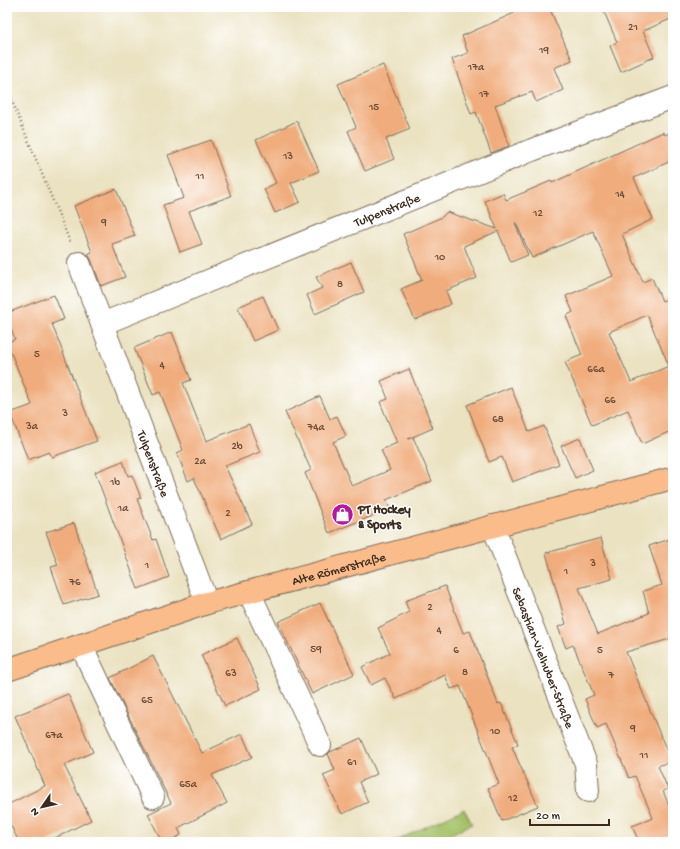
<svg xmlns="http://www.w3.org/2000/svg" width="680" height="849" viewBox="0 0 680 849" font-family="'Gochi Hand',sans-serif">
<rect width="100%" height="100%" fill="#fff"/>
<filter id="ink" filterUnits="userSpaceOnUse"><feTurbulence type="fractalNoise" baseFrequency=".025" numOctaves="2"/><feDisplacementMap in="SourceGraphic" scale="8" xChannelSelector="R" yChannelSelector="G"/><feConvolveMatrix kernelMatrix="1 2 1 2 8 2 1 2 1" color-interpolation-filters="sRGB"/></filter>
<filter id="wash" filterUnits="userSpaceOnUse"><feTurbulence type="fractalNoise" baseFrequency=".012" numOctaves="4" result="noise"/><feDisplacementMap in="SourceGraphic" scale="16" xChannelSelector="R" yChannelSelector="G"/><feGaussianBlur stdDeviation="0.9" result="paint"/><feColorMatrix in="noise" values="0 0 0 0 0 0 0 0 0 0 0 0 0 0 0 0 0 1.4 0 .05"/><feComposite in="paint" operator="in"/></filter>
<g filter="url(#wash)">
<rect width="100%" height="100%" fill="#ebe2c1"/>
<!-- green -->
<path fill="#a4c168" stroke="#707643" d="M464 809 472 824 434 842H393Z"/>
<g id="blocks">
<!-- building -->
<path fill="#f0ac7b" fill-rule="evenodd" d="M528 7H549L572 60 554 68 563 90 536 102 532 92 495 105 509 146 491 153 476 112 471 114 452 59 468 53 462 36Z
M602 7H673V18L643 31 654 57 621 72 610 46 617 42Z
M383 65 410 129 386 139 394 159 365 171 348 131 356 127 338 84Z
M297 121 319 171 291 183 300 202 275 213 264 189 276 183 256 140Z
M673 131V160L634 178 653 219 622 234 643 282 652 278 662 301 673 297V430L642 444 628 410 592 425 565 362 582 355 566 316 573 312 566 296 613 276 593 231 532 258 516 223H515L528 255 511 262 498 231 464 246 477 278 446 291 451 304 415 320 401 289 422 280 403 234 442 217 447 212 497 229 485 201 503 193 506 200 551 181 552 183 663 132 665 135ZM647 315 669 366 631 382 609 332Z
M211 140 231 196 189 211 202 244 180 252 163 205 184 198 168 155Z
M116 189 135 236 112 244 125 277 101 286 91 259 88 254 92 252 74 206Z
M351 262 364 292 315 314 307 295 322 288 316 277Z
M54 295 64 319 52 324 97 441 52 457 49 452 28 460 10 413 32 405 7 343 15 339 7 319V313Z
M263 296 278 330 253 341 238 307Z
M172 332 191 380 183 383 206 441 249 424 260 452 225 466 252 524 221 539 194 478 188 481 177 453 183 450 160 392 153 395 134 348Z
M409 369 433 428 408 439 413 437 432 481 386 500 390 509 329 533 305 473 311 470 285 412 320 396 330 419 337 416 346 436 333 442 352 486 390 470 381 450 397 443 380 402 388 399 381 381Z
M511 387 529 432 544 426 559 464 512 482 502 457 489 462 467 405Z
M580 438 593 470 575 478 561 446Z
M123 461 128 476 132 475 141 498 137 499 153 540 156 539 169 577 138 589 95 472Z
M74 523 98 594 64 605 51 567 58 565 46 532Z
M601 538 612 579 579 588 598 634 649 613 643 591 662 585 649 546 673 538V638L626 652 671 761 658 766 668 789 663 791 671 811 673 810V842H639L632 826 653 818 635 776 629 778 606 724 597 728 585 699 594 695 573 645 566 648 558 627 566 624 546 553Z
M445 586 463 633 470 631 498 704 501 703 518 744 512 747 538 806 502 821 488 788 499 784 460 686 451 689 445 675 396 699 385 678 371 685 362 667 390 653 378 628 409 612 405 601Z
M320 603 354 674 312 694 278 622Z
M237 638 261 689 225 706 201 655Z
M153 656 202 753 242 734 252 757 212 775 227 803 178 828 181 835 168 842H162L148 814 171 803 110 678Z
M68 694 93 752 64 765 91 820 47 842H19L7 818V805L45 786 15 716Z
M361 738 377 774 359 782 368 802 342 814 323 775 335 770 328 754 330 752Z"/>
</g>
</g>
<g filter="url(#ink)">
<use href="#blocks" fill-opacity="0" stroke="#796a57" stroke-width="1"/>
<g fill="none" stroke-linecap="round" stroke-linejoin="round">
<defs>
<g id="minor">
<path id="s1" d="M79 263 207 603"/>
<path id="s2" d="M102 324 532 150 673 97"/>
<path id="s3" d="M493 526 586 764 588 791"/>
<path d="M249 592 320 745"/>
<path d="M81 645 153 797"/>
</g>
<g id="major">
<path id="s4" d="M7 670 207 603 673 478"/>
</g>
</defs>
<!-- minor casing -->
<use href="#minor" stroke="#796a57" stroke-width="24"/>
<!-- major casing -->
<use href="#major" stroke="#796a57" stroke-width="24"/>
<!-- path -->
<path stroke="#796a57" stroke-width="2.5" stroke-dasharray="1 3" stroke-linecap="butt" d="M7 89 70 242"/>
<!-- minor -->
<use href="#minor" stroke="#fff" stroke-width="22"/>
<!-- major -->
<use href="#major" stroke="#fabc8b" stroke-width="22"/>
</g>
</g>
<!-- icons -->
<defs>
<symbol id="shop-disc" viewBox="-11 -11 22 22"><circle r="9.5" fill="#b5179e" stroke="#fff"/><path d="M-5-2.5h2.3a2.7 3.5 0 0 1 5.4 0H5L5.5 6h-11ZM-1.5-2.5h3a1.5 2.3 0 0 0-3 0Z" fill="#fff"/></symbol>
</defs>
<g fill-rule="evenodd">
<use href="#shop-disc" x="330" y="502" width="25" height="25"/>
</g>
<g text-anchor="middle" stroke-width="3" stroke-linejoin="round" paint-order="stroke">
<!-- number labels -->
<g font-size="11" fill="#684a35">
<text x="633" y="30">21</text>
<text x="544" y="53">19</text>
<text x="476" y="70">17a</text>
<text x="484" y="97">17</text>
<text x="374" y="110">15</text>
<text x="288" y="159">13</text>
<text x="200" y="179">11</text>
<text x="620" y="197">14</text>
<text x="538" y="216">12</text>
<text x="104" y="225">9</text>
<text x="440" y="260">10</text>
<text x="340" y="287">8</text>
<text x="37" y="357">5</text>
<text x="162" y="368">4</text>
<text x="596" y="372">66a</text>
<text x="610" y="403">66</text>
<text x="65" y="416">3</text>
<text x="498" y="422">68</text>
<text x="32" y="429">3a</text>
<text x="316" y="430">74a</text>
<text x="237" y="449">2b</text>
<text x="200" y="464">2a</text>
<text x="115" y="485">1b</text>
<text x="123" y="511">1a</text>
<text x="228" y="516">2</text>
<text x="593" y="566">3</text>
<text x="147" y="568">1</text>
<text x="566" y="574">1</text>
<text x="75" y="585">76</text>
<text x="430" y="610">2</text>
<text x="439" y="633">4</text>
<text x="316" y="652">59</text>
<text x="456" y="653">6</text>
<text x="600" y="653">5</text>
<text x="465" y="675">8</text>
<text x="231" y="676">63</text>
<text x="611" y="678">7</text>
<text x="147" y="703">65</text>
<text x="633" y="731">9</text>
<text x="495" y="734">10</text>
<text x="54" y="738">67a</text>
<text x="644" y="758">11</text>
<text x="352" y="765">61</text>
<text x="188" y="787">65a</text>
<text x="513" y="801">12</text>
</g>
<!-- street labels -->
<g font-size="13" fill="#3b2a1e" stroke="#fff">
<text dy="5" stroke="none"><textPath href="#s2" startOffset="307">Tulpenstraße</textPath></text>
<text dy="5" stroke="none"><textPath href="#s1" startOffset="214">Tulpenstraße</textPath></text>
<text dy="5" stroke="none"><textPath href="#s4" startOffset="347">Alte Römerstraße</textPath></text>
<text dy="5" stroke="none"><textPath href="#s3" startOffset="141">Sebastian-Vielhuber-Straße</textPath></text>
</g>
<!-- poi labels -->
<g font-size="13" font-weight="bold" fill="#3b2a1e" stroke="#fff" text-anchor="start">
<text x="358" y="513">PT Hockey<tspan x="358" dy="15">&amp; Sports</tspan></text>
</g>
</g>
<!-- margin -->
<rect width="680" height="849" fill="none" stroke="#fff" stroke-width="24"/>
<!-- north arrow -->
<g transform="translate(42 807) rotate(236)" stroke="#ffffff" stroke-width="3" paint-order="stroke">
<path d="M0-3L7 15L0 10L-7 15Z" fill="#3b2a1e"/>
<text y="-6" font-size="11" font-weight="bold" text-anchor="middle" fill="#3b2a1e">N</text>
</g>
<!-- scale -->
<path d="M530 819v6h79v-6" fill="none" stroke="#3b2a1e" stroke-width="2"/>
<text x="536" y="819" font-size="12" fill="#3b2a1e" stroke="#ffffff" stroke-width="3" paint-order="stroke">20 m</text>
</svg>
